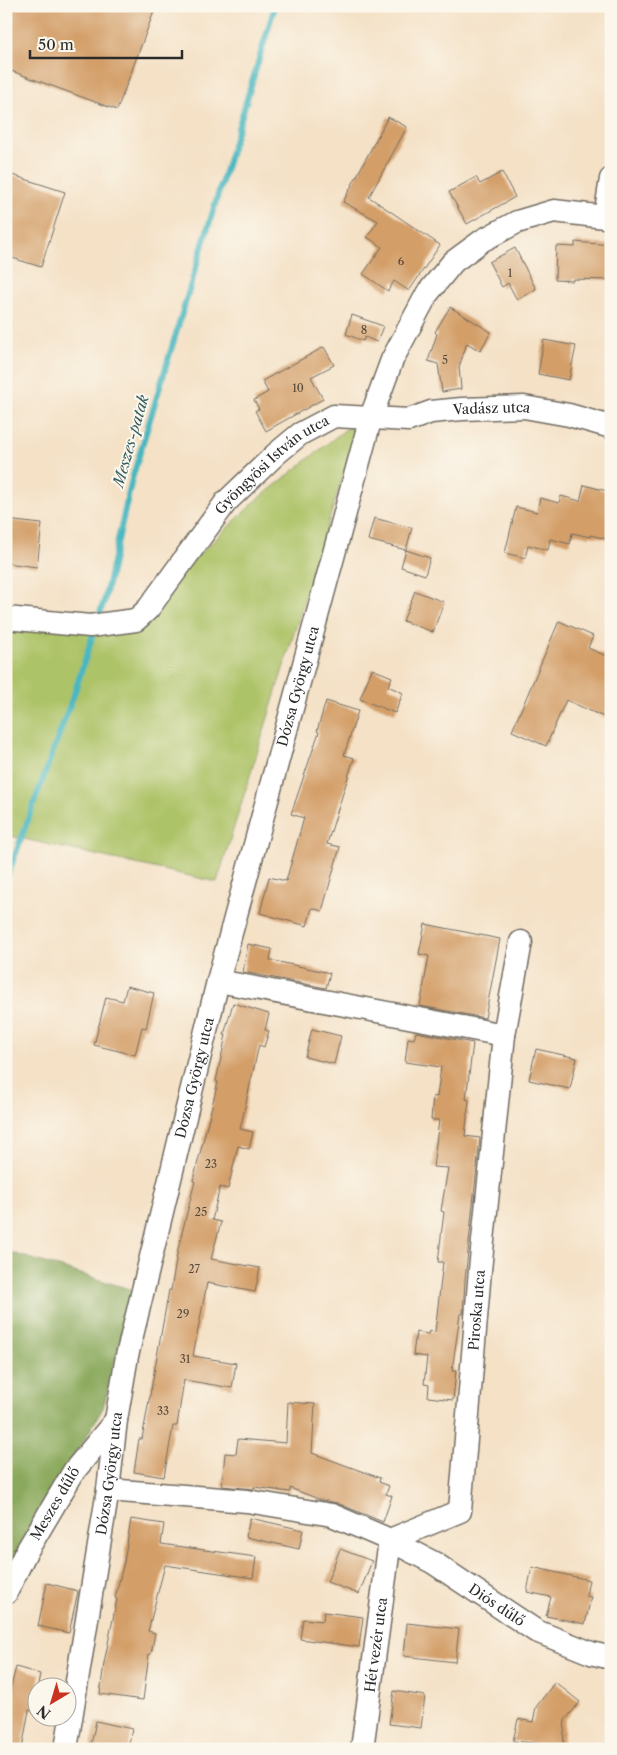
<svg xmlns="http://www.w3.org/2000/svg" width="617" height="1755" viewBox="0 0 617 1755" font-family="'Libre Caslon Text',serif">
<rect width="100%" height="100%" fill="#fbf7ec"/>
<filter id="ink" filterUnits="userSpaceOnUse"><feTurbulence type="fractalNoise" baseFrequency=".02" numOctaves="2"/><feDisplacementMap in="SourceGraphic" scale="10" xChannelSelector="R" yChannelSelector="G"/><feConvolveMatrix kernelMatrix="1 2 1 2 8 2 1 2 1" color-interpolation-filters="sRGB"/></filter>
<filter id="wash" filterUnits="userSpaceOnUse"><feTurbulence type="fractalNoise" baseFrequency=".0096" numOctaves="4" result="noise"/><feDisplacementMap in="SourceGraphic" scale="20" xChannelSelector="R" yChannelSelector="G"/><feGaussianBlur stdDeviation="1.12" result="paint"/><feColorMatrix in="noise" values="0 0 0 0 0 0 0 0 0 0 0 0 0 0 0 0 0 1.4 0 .05"/><feComposite in="paint" operator="in"/></filter>
<g filter="url(#wash)">
<rect width="100%" height="100%" fill="#f4e1c6"/>
<!-- green -->
<path fill="#adc368" stroke="#6c774a" d="M361 417 217 882 6 835V609L120 629 258 499Z"/>
<!-- forest -->
<path fill="#8aa95c" stroke="#5a6a44" d="M6 1251 133 1290 103 1408 6 1575Z"/>
<g fill="none" stroke-linecap="round" stroke-linejoin="round">
<!-- stream -->
<path stroke="#48b7c0" stroke-width="6" d="M98 619 104 601 132 479 275 6
M6 880 75 691 94 631"/>
</g>
<g id="blocks">
<!-- building -->
<path fill="#d39e67" d="M6 6H156L117 110 6 69Z
M388 117 407 127 369 197 440 245 409 291 394 281 388 291 363 274 382 247 367 237 378 221 343 202Z
M502 172 515 197 467 224 449 192 476 177 480 184Z
M6 173 65 192 41 267 6 256Z
M575 242 611 245V277H609V280L573 279V281L555 280 556 246 575 247Z
M515 248 536 289 517 300 508 283 502 287 489 262Z
M450 307 491 332 480 351 467 343 459 367 461 389 442 392 438 364 428 361 437 334 435 332Z
M352 315 383 326 377 342 365 337 363 341 346 334Z
M544 340 576 346 569 380 538 374Z
M324 347 334 365 311 377 323 399 266 431 255 411 259 409 254 400 268 392 262 381Z
M584 485 611 492V540L590 535V537L572 533 570 544 550 539 548 550 528 545 525 558 505 553 516 507 537 512 540 498 559 503 561 496 580 501Z
M374 518 412 528 406 550 368 540Z
M6 520 42 524 37 567 6 563Z
M406 550 430 558 425 575 401 567Z
M415 591 444 602 433 632 403 621Z
M559 621 593 636 588 648 609 657 611 662V707L606 718 566 700 546 746 512 731Z
M372 669 392 677 388 686 403 693 395 713 360 699Z
M326 701 358 711 344 755 354 758 327 844 340 847 333 872 322 911 312 908 307 926 260 913 269 877 286 881 304 818 291 814 319 732 317 731Z
M425 924 500 939 485 1018 420 1006 429 956 419 954Z
M248 944 272 949 270 960 330 973 326 988 243 972Z
M127 986 154 993 146 1028 142 1027 135 1055 94 1045 106 997 123 1001Z
M233 1003 269 1014 265 1030 269 1031 264 1047 259 1045 240 1129 253 1132 249 1149 238 1146 228 1189 220 1187 212 1220 221 1222 211 1259 260 1268 255 1292 207 1283 193 1356 236 1363 232 1388 184 1380 177 1426H173L164 1477 134 1472 139 1439H142L169 1290H171L178 1249 195 1181H193L218 1082 216 1081 226 1035H224Z
M312 1029 341 1036 334 1064 305 1057Z
M416 1032 473 1043 466 1099 469 1100 465 1136 480 1138 465 1280 463 1314H460L452 1371H456L453 1400 428 1397 429 1385 424 1384 427 1357 413 1355 416 1332 428 1334 429 1331 435 1332 443 1262H438L444 1212 441 1211 448 1168 433 1167 439 1120H431L433 1096 437 1097 441 1067 405 1062 408 1038 414 1039Z
M536 1049 577 1058 570 1089 529 1080Z
M288 1402 315 1404 312 1453 380 1478 379 1482 389 1486 386 1494 392 1496 383 1522 337 1503 321 1500 290 1488V1492L254 1487V1489L222 1486 225 1453 236 1454 238 1439 286 1443Z
M250 1518 303 1530 299 1549 246 1537Z
M131 1519 164 1524 161 1544 256 1557 253 1578 165 1565 148 1631 155 1633 151 1654H149L143 1700 100 1694 104 1663 117 1599 115 1598 124 1562Z
M340 1549 372 1561 359 1594 327 1582Z
M532 1567 589 1580 586 1596 591 1597 585 1624 546 1616 551 1597 527 1592Z
M47 1583 78 1591 69 1633 38 1626Z
M324 1612 363 1617 359 1647 300 1639 303 1619 323 1621Z
M407 1623 459 1629 455 1662 404 1656Z
M16 1667 40 1674 33 1711 29 1710 22 1749H6V1707Z
M555 1682 580 1702 565 1720 563 1746 513 1741 518 1719 533 1722 536 1707Z
M394 1691 425 1696 421 1728 389 1724Z
M96 1721 132 1729 128 1749H90Z"/>
</g>
</g>
<g filter="url(#ink)">
<use href="#blocks" fill-opacity="0" stroke="#716b61" stroke-width="1"/>
<g fill="none" stroke-linecap="round" stroke-linejoin="round">
<defs>
<g id="street">
<path d="M611 179 605 217 611 218"/>
<path id="s1" d="M6 618 90 626 136 620 148 609 226 502 276 454 300 434 334 416 409 420 431 412 462 409 524 407 569 415 611 427"/>
<path d="M504 1035 521 942"/>
<path id="s2" d="M108 1490 247 1501 332 1515 390 1540 460 1511 480 1270 504 1035 218 981"/>
<path id="s3" d="M6 1593 25 1554 74 1471 116 1420"/>
<path id="s4" d="M66 1749 108 1490 116 1420 127 1356 218 981 371 417 392 360 427 294 453 262 483 240 517 222 554 211 605 217"/>
<path id="s5" d="M362 1749 390 1540 434 1563 536 1631 591 1653 611 1658"/>
</g>
</defs>
<!-- street casing -->
<use href="#street" stroke="#716b61" stroke-width="25"/>
<!-- street -->
<use href="#street" stroke="#fff" stroke-width="22"/>
</g>
</g>
<g text-anchor="middle" stroke-width="4" stroke-linejoin="round" paint-order="stroke">
<!-- number labels -->
<g font-size="11" fill="#55483a">
<text x="401" y="265">6</text>
<text x="510" y="277">1</text>
<text x="364" y="334">8</text>
<text x="445" y="364">5</text>
<text x="298" y="392">10</text>
<text x="211" y="1168">23</text>
<text x="201" y="1216">25</text>
<text x="194" y="1273">27</text>
<text x="183" y="1318">29</text>
<text x="185" y="1363">31</text>
<text x="163" y="1415">33</text>
</g>
<!-- street labels -->
<g font-size="14" fill="#2b2b2b" stroke="#fbf7ec">
<text dy="5" stroke="none"><textPath href="#s1" startOffset="578">Vadász utca</textPath></text>
<text dy="5" stroke="none"><textPath href="#s1" startOffset="339">Gyöngyösi István utca</textPath></text>
<text dy="5" stroke="none"><textPath href="#s4" startOffset="1089">Dózsa György utca</textPath></text>
<text dy="5" stroke="none"><textPath href="#s4" startOffset="684">Dózsa György utca</textPath></text>
<text dy="5" stroke="none"><textPath href="#s2" startOffset="566">Piroska utca</textPath></text>
<text dy="5" stroke="none"><textPath href="#s4" startOffset="279">Dózsa György utca</textPath></text>
<text dy="5" stroke="none"><textPath href="#s3" startOffset="102">Meszes dűlő</textPath></text>
<text dy="5" stroke="none"><textPath href="#s5" startOffset="336">Diós dűlő</textPath></text>
<text dy="5" stroke="none"><textPath href="#s5" startOffset="105">Hét vezér utca</textPath></text>
</g>
<!-- water labels -->
<g font-size="15" font-style="italic" fill="#355c5f" stroke="#fbf7ec">
<text transform="translate(131 441) rotate(-74)" y="5">Meszes-patak</text>
</g>
</g>
<!-- margin -->
<rect width="617" height="1755" fill="none" stroke="#fbf7ec" stroke-width="25"/>
<!-- north arrow -->
<g transform="translate(52 1702) rotate(218)"><circle r="24" fill="#fbf7ec" stroke="#a8a59f"/>
<path d="M0-4L9 19L0 12L-9 19Z" fill="#c8321e"/>
<text y="-8" font-size="14" font-weight="bold" text-anchor="middle" fill="#2b2b2b">N</text>
</g>
<!-- scale -->
<path d="M30 50v8h152v-8" fill="none" stroke="#2b2b2b" stroke-width="2.5"/>
<text x="38" y="50" font-size="15" fill="#2b2b2b" stroke="#fbf7ec" stroke-width="4" paint-order="stroke">50 m</text>
</svg>
